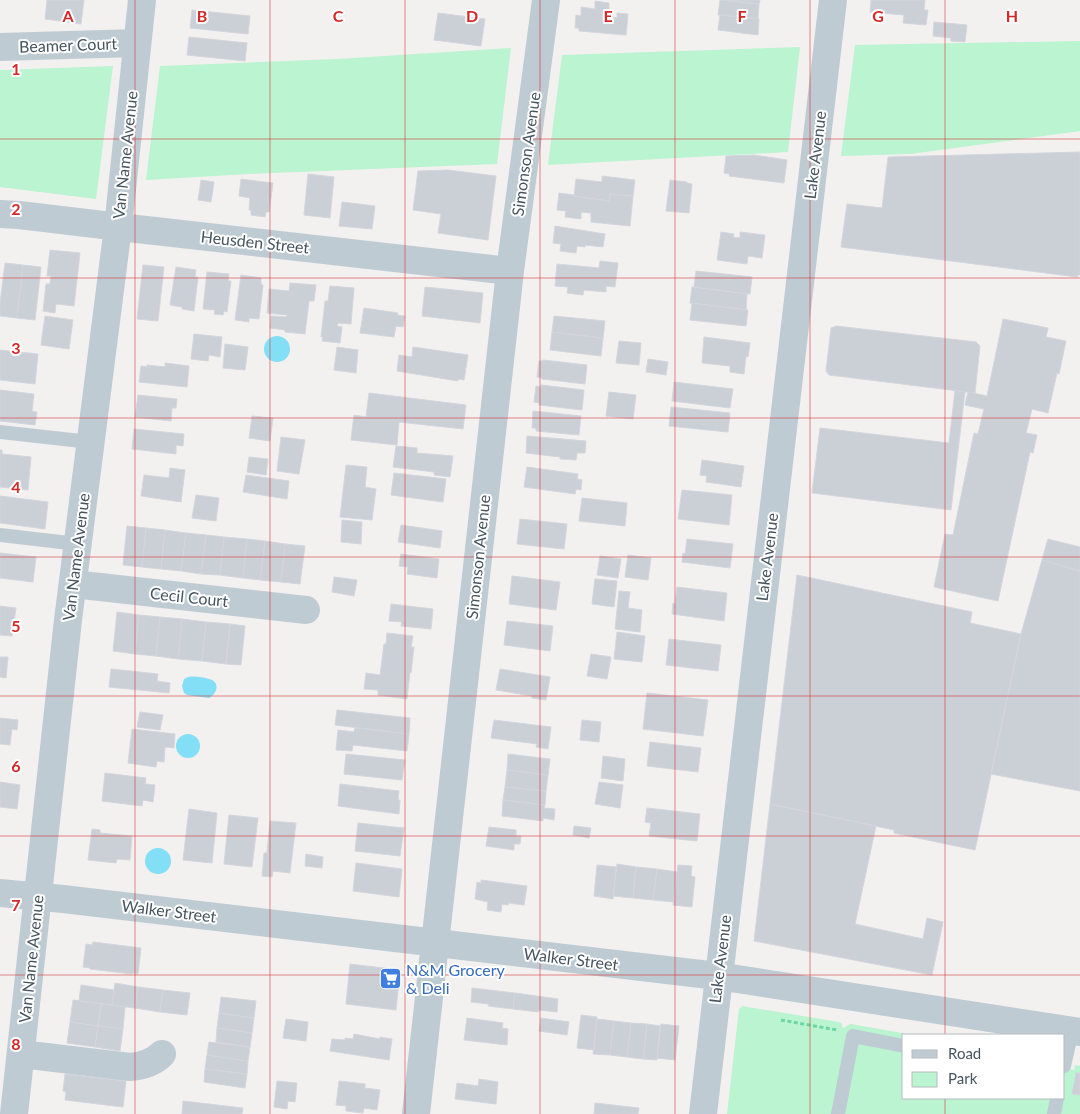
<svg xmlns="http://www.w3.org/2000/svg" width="1080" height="1114" viewBox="0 0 1080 1114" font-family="Lato,sans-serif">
<rect width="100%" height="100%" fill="#f3f0f0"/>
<!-- green -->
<path fill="#baf4d0" d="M1080 41V131L910 154 841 156 855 45Z
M800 47 788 152 548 165 562 55Z
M511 48 497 164 249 174 146 180 160 66 337 59Z
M113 66 96 199 0 187V70Z
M742 1006 839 1022 842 1024V1027L845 1028 846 1026 851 1024 913 1035H904V1098H1064V1068L1074 1070 1075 1065 1080 1066V1114H727L739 1009Z"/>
<!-- water -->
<path fill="#83dff5" d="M264 349a13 13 0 1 1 26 0a13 13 0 1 1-26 0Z
M188 677C194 676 203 677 209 679 221 682 217 694 209 698L187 695 184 693 182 686 184 679Z
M176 746a12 12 0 1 1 24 0a12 12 0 1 1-24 0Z
M145 861a13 13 0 1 1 26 0a13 13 0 1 1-26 0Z"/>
<!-- building -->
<path fill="#cbcfd6" stroke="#d3d6dc" d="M47 0H84L81 24 45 19Z
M720 0 759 4 758 19 718 15Z
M724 0H760L759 4Z
M871 0H925L924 10H928L926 25 903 23 904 15 870 12Z
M595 1 609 3V17L617 18V13L628 14 626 35 579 31V28H575L576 15 581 16V7L595 9Z
M192 10 250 16 248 34 190 28Z
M438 13 485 19 481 46 434 40Z
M720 15 759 19 758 35 718 30Z
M934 22 967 25 965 42 951 41V38L933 36Z
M189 37 247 43 245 61 187 55Z
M1080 152V275H1078L1077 277 841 247 847 204 882 208 888 157Z
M754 155 787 160 784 183 729 176 730 174 724 173 726 156Z
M448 170 496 176 488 240 438 233 441 214 413 210 418 171Z
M308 174 334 177 330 218 304 215Z
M602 176 635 180 633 196 610 194 609 201 574 196 576 179 602 182Z
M241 179 273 183 269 212H266L265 217 251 215V210H249L250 198 239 196Z
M201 180 214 182 211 202 198 200Z
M670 180 687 182V183L692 184 689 213 666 211Z
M559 193 574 195V196L609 201 610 194 633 196 630 226 591 222V213L581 212V219L565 217 566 211 557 210Z
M342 202 375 206 372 229 339 226Z
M555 226 605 234 603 247 585 245V247L577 246 576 253 560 251 561 244 553 243Z
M721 232 734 234 733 237 740 238V232L765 235 762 258 748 256 747 264 717 260Z
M50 250 80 253 74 306 56 304 55 313 43 311 46 284H50L51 276H47Z
M600 261 618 263 615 287 606 286V292L584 290 583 295 567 293 568 287 555 286 557 264 599 268Z
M5 263 23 265 17 318 0 316V303Z
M23 265 41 267 35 320 17 318Z
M143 265 164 267 158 321 137 319Z
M176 267 196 270 195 277H198L194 311 182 309V307L170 305Z
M696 271 752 277 750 294 694 287Z
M207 272 229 274 228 281H231L227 312 224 311 223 315 214 314 215 310 203 309Z
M241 275 261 278V284L263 285 259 319 249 318V322L235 320Z
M290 283 316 285 314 301H309L305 334 285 332V330L270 328 271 316 286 317 287 315 267 313 269 289 289 291Z
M330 286 354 288 351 324 338 323 337 326 342 327 340 343 322 341 323 337H321L325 301H328Z
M425 287 483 293 480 323 422 316Z
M692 287 747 294 746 310 690 303Z
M692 303 748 310 746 326 690 320Z
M364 308 398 313 397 315 405 316 403 327 396 326 394 337 360 333Z
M45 316 73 320 69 349 41 345Z
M554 316 605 321 603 338 552 332Z
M1003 319 1048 328 1046 337 1066 341 1059 374 1057 373 1048 413 1032 409 1026 433 1037 435 1033 453 1030 452 998 601 934 587 945 534 953 535 974 433 978 434 984 409 965 405 968 392 987 396Z
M836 326 976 342 980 346 975 393 829 375 826 371 831 328Z
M552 332 603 338 601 356 550 350Z
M194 334 222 337 220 357 209 355 208 361 191 359Z
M704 337 750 343 748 357 746 356 744 374 730 372V366L702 363Z
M619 341 641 343 639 365 616 363Z
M225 344 248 347 245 370 223 368Z
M337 347 358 350 356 373 334 370Z
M413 347 468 355 464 380 458 379V381L397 371 399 355 412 357Z
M0 350 38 354 35 384 0 380Z
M648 359 668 362 666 375 646 372Z
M543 360 587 365 585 384 542 379V378L537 377 539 361H543Z
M165 363 189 366 187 387 139 382 141 366 147 367V365L165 367Z
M674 382 733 389 730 408 672 401Z
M541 385 584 390 582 410 539 405V403L534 402 536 386 541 387Z
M0 390 34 394 32 411 37 412 35 425 0 421Z
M955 390 965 392 951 510 812 493 820 428 949 443Z
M609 392 636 395 633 419 606 416Z
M369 393 466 405 463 429 399 422 397 445 351 440 354 415 366 417Z
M138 395 177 399 176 408H172L171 421 135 417Z
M671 407 730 413 728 432 669 426Z
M533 411 581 416 579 435 536 431V428H532Z
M252 416 273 418 270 441 249 438Z
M134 429 184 434 183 446 176 445V454L132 449Z
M527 436 586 441 585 453H577L576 460 560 459V457L526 453Z
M281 437 305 440 299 474 277 471Z
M396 446 417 448V453L453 456 450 477 434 475V472L393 467Z
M0 450H2V454L31 457 28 490 0 487Z
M249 457 268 459 266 475 247 472Z
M702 460 744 466 741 487 706 482 707 476 700 475Z
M346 465 367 467 365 487 376 489 372 520 340 517Z
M527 467 578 474 577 479 582 480 581 490 576 489 575 494 524 487Z
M170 468 185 470 181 502 141 496 144 475 169 478Z
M394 473 446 479 443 502 391 495Z
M246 475 289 481 287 499 243 492Z
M682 490 732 495 729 525 678 519Z
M196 495 219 498 216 521 192 518Z
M0 496 48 502 45 529 0 523Z
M582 498 627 503 625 526 579 521Z
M520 519 567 524 564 549 517 544Z
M342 520 362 522 361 544 341 542Z
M401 525 442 531 440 548 398 542Z
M127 526 146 528 142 567 123 565Z
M146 528 165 530 161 569 142 567Z
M165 530 186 533 181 571 161 569Z
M186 533 206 535 201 574 181 571Z
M206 535 224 537 220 575 201 574Z
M224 537 247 539 243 578 220 575Z
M247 539 265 541 260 580 243 578Z
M687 539 733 544 730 568 682 562 683 553 685 554Z
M1048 539 1080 547V571L1042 560Z
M265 541 285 544 281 582 260 580Z
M285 544 305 546 300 584 281 582Z
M0 553 36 557 33 582 0 578Z
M401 554 439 559 437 578 407 574 408 567 399 566Z
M628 555 651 558 648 580 625 577Z
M600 556 621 559 618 578 597 575Z
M1042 560 1080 571V791L991 774 1021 634Z
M797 575 972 612 970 623 1021 634 975 850 894 833V830L770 804Z
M512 576 560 582 556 610 509 604Z
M334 577 357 580 354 596 332 592Z
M595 579 617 581 614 607 592 604Z
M677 587 727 593 724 621 672 614 673 603 675 604Z
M619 591 630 592 628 608 642 610 640 632 615 629Z
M391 604 433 609 431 629 401 626 402 622 389 621Z
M0 606 16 608 12 636 0 635Z
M117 612 139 615 135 654 113 651Z
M139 615 160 617 156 656 135 654Z
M160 617 182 619 178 659 156 656Z
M182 619 206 622 202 661 178 659Z
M507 621 553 626 550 651 504 645Z
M206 622 230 624 226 664 202 661Z
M230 624 245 626 241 665 226 664Z
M617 632 645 636 642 662 614 659Z
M387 633 413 636 411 647H414L411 673 410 672 407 699 378 695V690L364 689 366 673 380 675 384 644H386Z
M669 639 721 645 718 671 666 665Z
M591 654 611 657 607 679 587 676Z
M0 657H8L6 678 0 677Z
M111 669 158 674 157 681 170 683 169 693 109 687Z
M500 669 550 677 546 700 532 698V696L496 690Z
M647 693 708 700 703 736 643 729Z
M337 710 410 718 409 734 335 725Z
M140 712 163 715 160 730 137 727Z
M0 718 18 720 17 730 12 729 10 745 0 744Z
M494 720 551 727 548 749 536 747 537 744 491 738Z
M582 720 601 722 599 742 580 740Z
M355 728 409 734 407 751 353 745 352 751 336 750 338 730 354 732Z
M132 729 175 734 174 748 165 747 164 762 157 761 156 767 128 763Z
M650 742 701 748 698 772 647 766Z
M346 754 405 760 402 780 344 774Z
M508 754 550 759 548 775 507 770Z
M603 756 625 759 623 781 601 778Z
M507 770 548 775 546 791 505 787Z
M105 773 146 778 145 784 155 785 153 802 143 800 142 806 102 801Z
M0 782 20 785 17 809 0 807Z
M599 782 623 785 620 808 595 804Z
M340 784 399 791 398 800H400L399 814 338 806Z
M505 787 546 791 545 805 503 800Z
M503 800 545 805 544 808 555 809 554 820 543 818V821L502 816Z
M770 804 876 826 855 924 923 939 927 918 943 922 932 975 754 941Z
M647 808 700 814 697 841 649 836 651 823 645 822Z
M189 809 217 813 212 863 183 860Z
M229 815 258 818 252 867 224 864Z
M270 821 296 823 290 873 273 871 272 877 262 876 264 853H267Z
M358 823 404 828 400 856 355 851Z
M574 826 591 828 589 838 573 835Z
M489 827 516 830V836H521L520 844H514V850L486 846Z
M92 829 100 830V833L132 836 130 860 117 859 116 863 88 860Z
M306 854 323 857 322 868 305 866Z
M356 863 402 869 399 897 353 891Z
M617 864 636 867 633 898 613 896Z
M597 865 616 867 613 899 594 896Z
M678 865 692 866 691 876 695 877 692 907 673 905Z
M636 867 657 869 653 900 633 898Z
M657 869 677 872 674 902 653 900Z
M481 880 527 886 524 905 509 903 508 905 502 904 501 912 487 910 488 902 475 899 477 882 481 883Z
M93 942 141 948 138 974 132 973V974L90 969V968L83 967 86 944 92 945Z
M350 964 400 970 396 1010 346 1004Z
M115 983 138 987 135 1008 112 1005Z
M81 985 114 990 112 1005 79 1001Z
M138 987 163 990 160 1012 135 1008Z
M472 988 515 993 513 1009 488 1006 489 1004 471 1002Z
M163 990 190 993 187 1015 160 1012Z
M515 993 558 999 557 1012 539 1010 538 1012 513 1009Z
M221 997 256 1001 254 1018 219 1013Z
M73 1000 101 1004 98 1026 70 1022Z
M101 1004 125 1007 123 1029 98 1026Z
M219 1013 254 1018 252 1033 217 1028Z
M581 1015 597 1017 594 1050 577 1048Z
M467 1018 503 1023 502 1028 508 1029 507 1045 464 1040Z
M541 1018 569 1022 567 1035 539 1031Z
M286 1019 308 1022 306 1041 283 1038Z
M597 1019 614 1021 610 1055 593 1054Z
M614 1021 631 1023 627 1057 610 1055Z
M70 1022 98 1026 95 1047 67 1043Z
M631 1023 647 1024 643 1059 627 1057Z
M647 1024 660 1026 657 1060 643 1059Z
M661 1024 679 1026 675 1060 657 1058Z
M98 1026 123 1029 120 1051 95 1047Z
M217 1028 252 1033 250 1047 216 1042Z
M354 1034 380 1039V1037L392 1039 389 1060 330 1051 332 1039 345 1040V1038L353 1039Z
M209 1042 250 1047 248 1061 207 1055Z
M207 1055 248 1061 247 1074 205 1069Z
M205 1069 247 1074 245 1088 204 1082Z
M1076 1073H1080V1095L1072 1094Z
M65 1074 126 1081 123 1107 65 1100 66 1092 63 1091Z
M479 1079 498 1082 496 1104 455 1099 457 1083 478 1086Z
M277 1081 297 1083 295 1102 288 1101 287 1109 274 1107Z
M339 1081 365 1084V1088L380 1090 377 1110 364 1108 363 1113 346 1111V1106L336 1105Z
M183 1101 243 1108 242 1114H182Z
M595 1103 639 1108 638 1114H594Z"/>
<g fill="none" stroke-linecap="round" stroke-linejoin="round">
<!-- path -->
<path stroke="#6ed6a1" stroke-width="3" stroke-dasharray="4 2.5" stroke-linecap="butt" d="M781 1020 837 1030"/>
<!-- service -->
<path stroke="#bfcbd3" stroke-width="14" d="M0 432 90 442
M0 535 78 544
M1064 1066 1072 1031
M838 1114 853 1036 904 1046
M1054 1114 1057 1098"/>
<!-- minor -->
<path stroke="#bfcbd3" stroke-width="28" d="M0 47 137 43
M0 214 19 215 137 229 510 271
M73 584 306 610
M0 893 63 899 718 976 1080 1032
M21 1054 130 1067C143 1066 153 1063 162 1054
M14 1114 68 620 118 227 142 0
M416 1114 510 271 546 0
M703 1114 833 0"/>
</g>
<!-- grid -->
<path fill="none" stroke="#d62828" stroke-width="1" stroke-opacity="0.55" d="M135 0V1114M270 0V1114M405 0V1114M540 0V1114M675 0V1114M810 0V1114M945 0V1035M0 139H1080M0 278H1080M0 418H1080M0 557H1080M0 696H1080M0 836H1080M0 975H1080M945 1098V1114"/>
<!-- icons -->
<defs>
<symbol id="supermarket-square" viewBox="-11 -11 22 22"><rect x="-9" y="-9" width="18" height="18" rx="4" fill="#3f7fe0" stroke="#fff"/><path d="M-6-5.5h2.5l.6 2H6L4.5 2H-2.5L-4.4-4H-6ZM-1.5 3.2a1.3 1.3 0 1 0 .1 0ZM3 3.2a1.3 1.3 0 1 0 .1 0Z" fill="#fff"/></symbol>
</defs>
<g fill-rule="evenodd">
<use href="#supermarket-square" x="378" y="966" width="25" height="25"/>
</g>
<g text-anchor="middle" stroke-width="4" stroke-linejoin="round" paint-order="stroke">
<!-- street labels -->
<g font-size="16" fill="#465460" stroke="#fff">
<text transform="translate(68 45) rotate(-2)" y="6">Beamer Court</text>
<text transform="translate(526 154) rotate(-82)" y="6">Simonson Avenue</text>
<text transform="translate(125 155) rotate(-84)" y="6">Van Name Avenue</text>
<text transform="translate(815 155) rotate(-83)" y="6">Lake Avenue</text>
<text transform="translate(255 242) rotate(6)" y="6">Heusden Street</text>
<text transform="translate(76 557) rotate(-83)" y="6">Van Name Avenue</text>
<text transform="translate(478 557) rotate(-84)" y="6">Simonson Avenue</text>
<text transform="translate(767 557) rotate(-83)" y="6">Lake Avenue</text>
<text transform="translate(189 597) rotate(6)" y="6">Cecil Court</text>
<text transform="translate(169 911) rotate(7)" y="6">Walker Street</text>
<text transform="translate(31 959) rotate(-84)" y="6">Van Name Avenue</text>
<text transform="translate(571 959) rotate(7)" y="6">Walker Street</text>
<text transform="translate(720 959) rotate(-83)" y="6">Lake Avenue</text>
</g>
<!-- shop labels -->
<g font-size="16" fill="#366cbe" stroke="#fff" text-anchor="start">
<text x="406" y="976">N&amp;M Grocery<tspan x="406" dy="18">&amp; Deli</tspan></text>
</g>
</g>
<g font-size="16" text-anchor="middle" font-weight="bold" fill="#d62828" stroke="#fff" stroke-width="4" stroke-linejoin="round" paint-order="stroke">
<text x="68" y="22">A</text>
<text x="202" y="22">B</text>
<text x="338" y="22">C</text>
<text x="472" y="22">D</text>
<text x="608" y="22">E</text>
<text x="742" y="22">F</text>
<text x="878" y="22">G</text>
<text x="1012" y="22">H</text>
<text x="16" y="75">1</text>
<text x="16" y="215">2</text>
<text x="16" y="354">3</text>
<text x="16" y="493">4</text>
<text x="16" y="632">5</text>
<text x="16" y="772">6</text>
<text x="16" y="911">7</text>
<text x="16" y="1050">8</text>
</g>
<!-- legend -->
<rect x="902" y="1034" width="162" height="65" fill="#ffffff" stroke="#b5bbbf"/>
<rect x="912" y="1050" width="25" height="8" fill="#bfcbd3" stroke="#b5bbbf"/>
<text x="948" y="1059" font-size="15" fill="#465460">Road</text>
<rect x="912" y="1072" width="25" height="15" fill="#baf4d0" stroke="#b5bbbf"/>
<text x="948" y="1084" font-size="15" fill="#465460">Park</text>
</svg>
